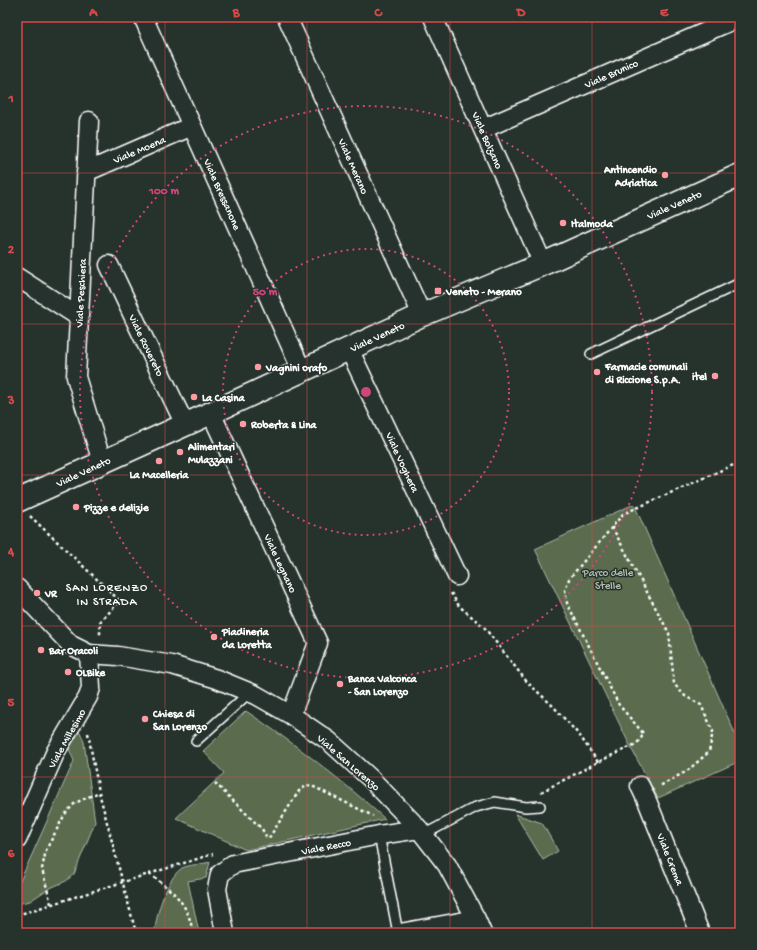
<svg xmlns="http://www.w3.org/2000/svg" width="757" height="950" viewBox="0 0 757 950" font-family="'Gochi Hand',sans-serif">
<rect width="100%" height="100%" fill="#26332d"/>
<filter id="ink" filterUnits="userSpaceOnUse"><feTurbulence type="fractalNoise" baseFrequency=".025" numOctaves="2"/><feDisplacementMap in="SourceGraphic" scale="8" xChannelSelector="R" yChannelSelector="G"/><feConvolveMatrix kernelMatrix="1 2 1 2 8 2 1 2 1" color-interpolation-filters="sRGB"/></filter>
<g filter="url(#ink)">
<!-- green -->
<path fill="#5a6c4e" stroke="#acb6a6" d="M634 504 740 745V761L658 798 632 750 535 549Z
M246 711C295 744 341 779 385 819L246 850 176 818 224 773 203 751Z
M80 732 84 742 95 822 74 874 66 881 48 889 30 901 17 904V888L74 761 67 744 73 733Z
M515 814 542 823 558 851 543 860Z
M210 862 206 878 188 881 199 933H155C155 916 167 878 182 868 188 865 203 864 210 862Z"/>
<g fill="none" stroke-linecap="round" stroke-linejoin="round">
<defs>
<path id="service" d="M591 354 740 283
M196 741 249 693
M379 835 398 933
M423 835 476 807 495 802 526 807 540 806"/>
<path id="minor" d="M143 17 302 371
M287 17 422 315
M433 17 543 264
M89 121 76 377 102 462
M483 129 740 17
M86 172 192 126
M109 265 185 425
M17 277 79 317
M349 349 457 576
M211 413 318 643 291 715
M17 588 71 645 89 654 118 656 172 665 217 679 256 695 291 715 329 741 370 778 419 829 447 865 476 919 482 933
M640 786 648 803 700 933
M17 840 56 751 88 697 91 688 89 654
M225 933 217 889 220 874 233 864 379 835 419 829
M400 933 476 919"/>
<path id="secondary" d="M17 501 211 413 422 315 543 264 740 175"/>
</defs>
<!-- service casing -->
<use href="#service" stroke="#fff" stroke-width="12"/>
<!-- minor casing -->
<use href="#minor" stroke="#fff" stroke-width="21"/>
<!-- secondary casing -->
<use href="#secondary" stroke="#fff" stroke-width="25"/>
<!-- path -->
<path stroke="#fff" stroke-width="2.5" stroke-dasharray="3 3" stroke-linecap="butt" d="M30 516 120 601 100 622V636
M612 527 669 633 674 684 685 696 701 705 713 731 709 752 687 771 660 786
M451 593 459 606 484 627 527 682 553 706 580 736 598 762
M88 733 99 792 136 933
M215 783 262 829 267 838
M541 792 598 762 636 744 641 739 643 733 619 705 567 603 565 590 569 579 623 514 740 462
M269 838 299 791 307 785 312 786 373 816
M149 874C173 891 188 902 193 933
M51 904 42 869 46 850 65 814 75 803 99 792
M17 915 213 854"/>
<!-- service -->
<use href="#service" stroke="#26332d" stroke-width="9"/>
<!-- minor -->
<use href="#minor" stroke="#26332d" stroke-width="18"/>
<!-- secondary -->
<use href="#secondary" stroke="#26332d" stroke-width="22"/>
</g>
</g>
<!-- grid -->
<path fill="none" stroke="#dc4848" stroke-width="1" stroke-opacity="0.55" d="M165 17V933M307 17V933M450 17V933M592 17V933M17 173H740M17 324H740M17 475H740M17 626H740M17 777H740"/>
<!-- distance rings -->
<g fill="none" stroke="#ce467c" stroke-width="2" stroke-dasharray="2 4">
<circle cx="366" cy="392" r="143"/>
<circle cx="366" cy="392" r="286"/>
</g>
<!-- markers -->
<g fill="#ff9aa2" stroke="#26332d" stroke-width="1.5">
<circle cx="665" cy="175" r="4"/>
<circle cx="563" cy="223" r="4"/>
<rect x="434" y="287" width="8" height="8" rx="2"/>
<circle cx="258" cy="367" r="4"/>
<circle cx="597" cy="372" r="4"/>
<circle cx="715" cy="376" r="4"/>
<circle cx="194" cy="397" r="4"/>
<circle cx="243" cy="424" r="4"/>
<circle cx="180" cy="452" r="4"/>
<circle cx="159" cy="461" r="4"/>
<circle cx="76" cy="507" r="4"/>
<circle cx="37" cy="593" r="4"/>
<circle cx="214" cy="637" r="4"/>
<circle cx="41" cy="650" r="4"/>
<circle cx="68" cy="672" r="4"/>
<circle cx="340" cy="684" r="4"/>
<circle cx="145" cy="719" r="4"/>
</g>
<g text-anchor="middle" stroke-width="3" stroke-linejoin="round" paint-order="stroke">
<!-- street labels -->
<g font-size="11" fill="#fff" stroke="#26332d">
<text transform="translate(611 73) rotate(-24)" y="4">Viale Brunico</text>
<text transform="translate(488 140) rotate(66)" y="4">Viale Bolzano</text>
<text transform="translate(139 149) rotate(-23)" y="4">Viale Moena</text>
<text transform="translate(354 166) rotate(66)" y="4">Viale Merano</text>
<text transform="translate(223 194) rotate(66)" y="4">Viale Bressanone</text>
<text transform="translate(674 204) rotate(-24)" y="4">Viale Veneto</text>
<text transform="translate(80 293) rotate(-87)" y="4">Viale Peschiera</text>
<text transform="translate(377 336) rotate(-25)" y="4">Viale Veneto</text>
<text transform="translate(147 345) rotate(64)" y="4">Viale Rovereto</text>
<text transform="translate(403 462) rotate(65)" y="4">Viale Voghera</text>
<text transform="translate(83 471) rotate(-25)" y="4">Viale Veneto</text>
<text transform="translate(281 563) rotate(65)" y="4">Viale Legnano</text>
<text transform="translate(66 738) rotate(-61)" y="4">Viale Millesimo</text>
<text transform="translate(349 762) rotate(41)" y="4">Viale San Lorenzo</text>
<text transform="translate(326 846) rotate(-11)" y="4">Viale Recco</text>
<text transform="translate(671 859) rotate(68)" y="4">Viale Crema</text>
</g>
<!-- poi labels -->
<g font-size="11" font-weight="bold" fill="#fff" stroke="#26332d" text-anchor="start">
<text x="657" y="173" text-anchor="end">Antincendio<tspan x="657" dy="13">Adriatica</tspan></text>
<text x="571" y="227">Italmoda</text>
<text x="446" y="295">Veneto - Merano</text>
<text x="605" y="370">Farmacie comunali<tspan x="605" dy="13">di Riccione S.p.A.</tspan></text>
<text x="266" y="371">Vagnini orafo</text>
<text x="707" y="380" text-anchor="end">itel</text>
<text x="202" y="401">La Casina</text>
<text x="251" y="428">Roberta &amp; Lina</text>
<text x="188" y="450">Alimentari<tspan x="188" dy="13">Mulazzani</tspan></text>
<text x="159" y="478" text-anchor="middle">La Macelleria</text>
<text x="84" y="511">Pizze e delizie</text>
<text x="45" y="597">VR</text>
<text x="222" y="635">Piadineria<tspan x="222" dy="13">da Loretta</tspan></text>
<text x="49" y="654">Bar Oracoli</text>
<text x="76" y="676">OLBike</text>
<text x="348" y="682">Banca Valconca<tspan x="348" dy="13">- San Lorenzo</tspan></text>
<text x="153" y="717">Chiesa di<tspan x="153" dy="13">San Lorenzo</tspan></text>
</g>
<!-- park labels -->
<g font-size="11" fill="#b5bdaf" stroke="#26332d">
<text x="608" y="576">Parco delle<tspan x="608" dy="13">Stelle</tspan></text>
</g>
<!-- neighbourhood labels -->
<g font-size="12" letter-spacing="1" fill="#fff" stroke="#26332d">
<text x="107" y="591">SAN LORENZO<tspan x="107" dy="14">IN STRADA</tspan></text>
</g>
</g>
<circle cx="366" cy="392" r="6" fill="#ce467c" stroke="#26332d" stroke-width="2"/>
<g font-size="12" text-anchor="middle" font-weight="bold" fill="#ce467c" stroke="#26332d" stroke-width="3" stroke-linejoin="round" paint-order="stroke">
<text x="164" y="194">100 m</text>
<text x="265" y="295">50 m</text>
</g>
<!-- margin -->
<rect width="757" height="950" fill="none" stroke="#26332d" stroke-width="44"/>
<rect x="22" y="22" width="713" height="906" fill="none" stroke="#dc4848" stroke-width="1.5"/>
<g font-size="13" text-anchor="middle" font-weight="bold" fill="#dc4848">
<text x="93" y="16">A</text>
<text x="236" y="16">B</text>
<text x="378" y="16">C</text>
<text x="521" y="16">D</text>
<text x="664" y="16">E</text>
<text x="11" y="102">1</text>
<text x="11" y="253">2</text>
<text x="11" y="404">3</text>
<text x="11" y="555">4</text>
<text x="11" y="706">5</text>
<text x="11" y="857">6</text>
</g>
</svg>
